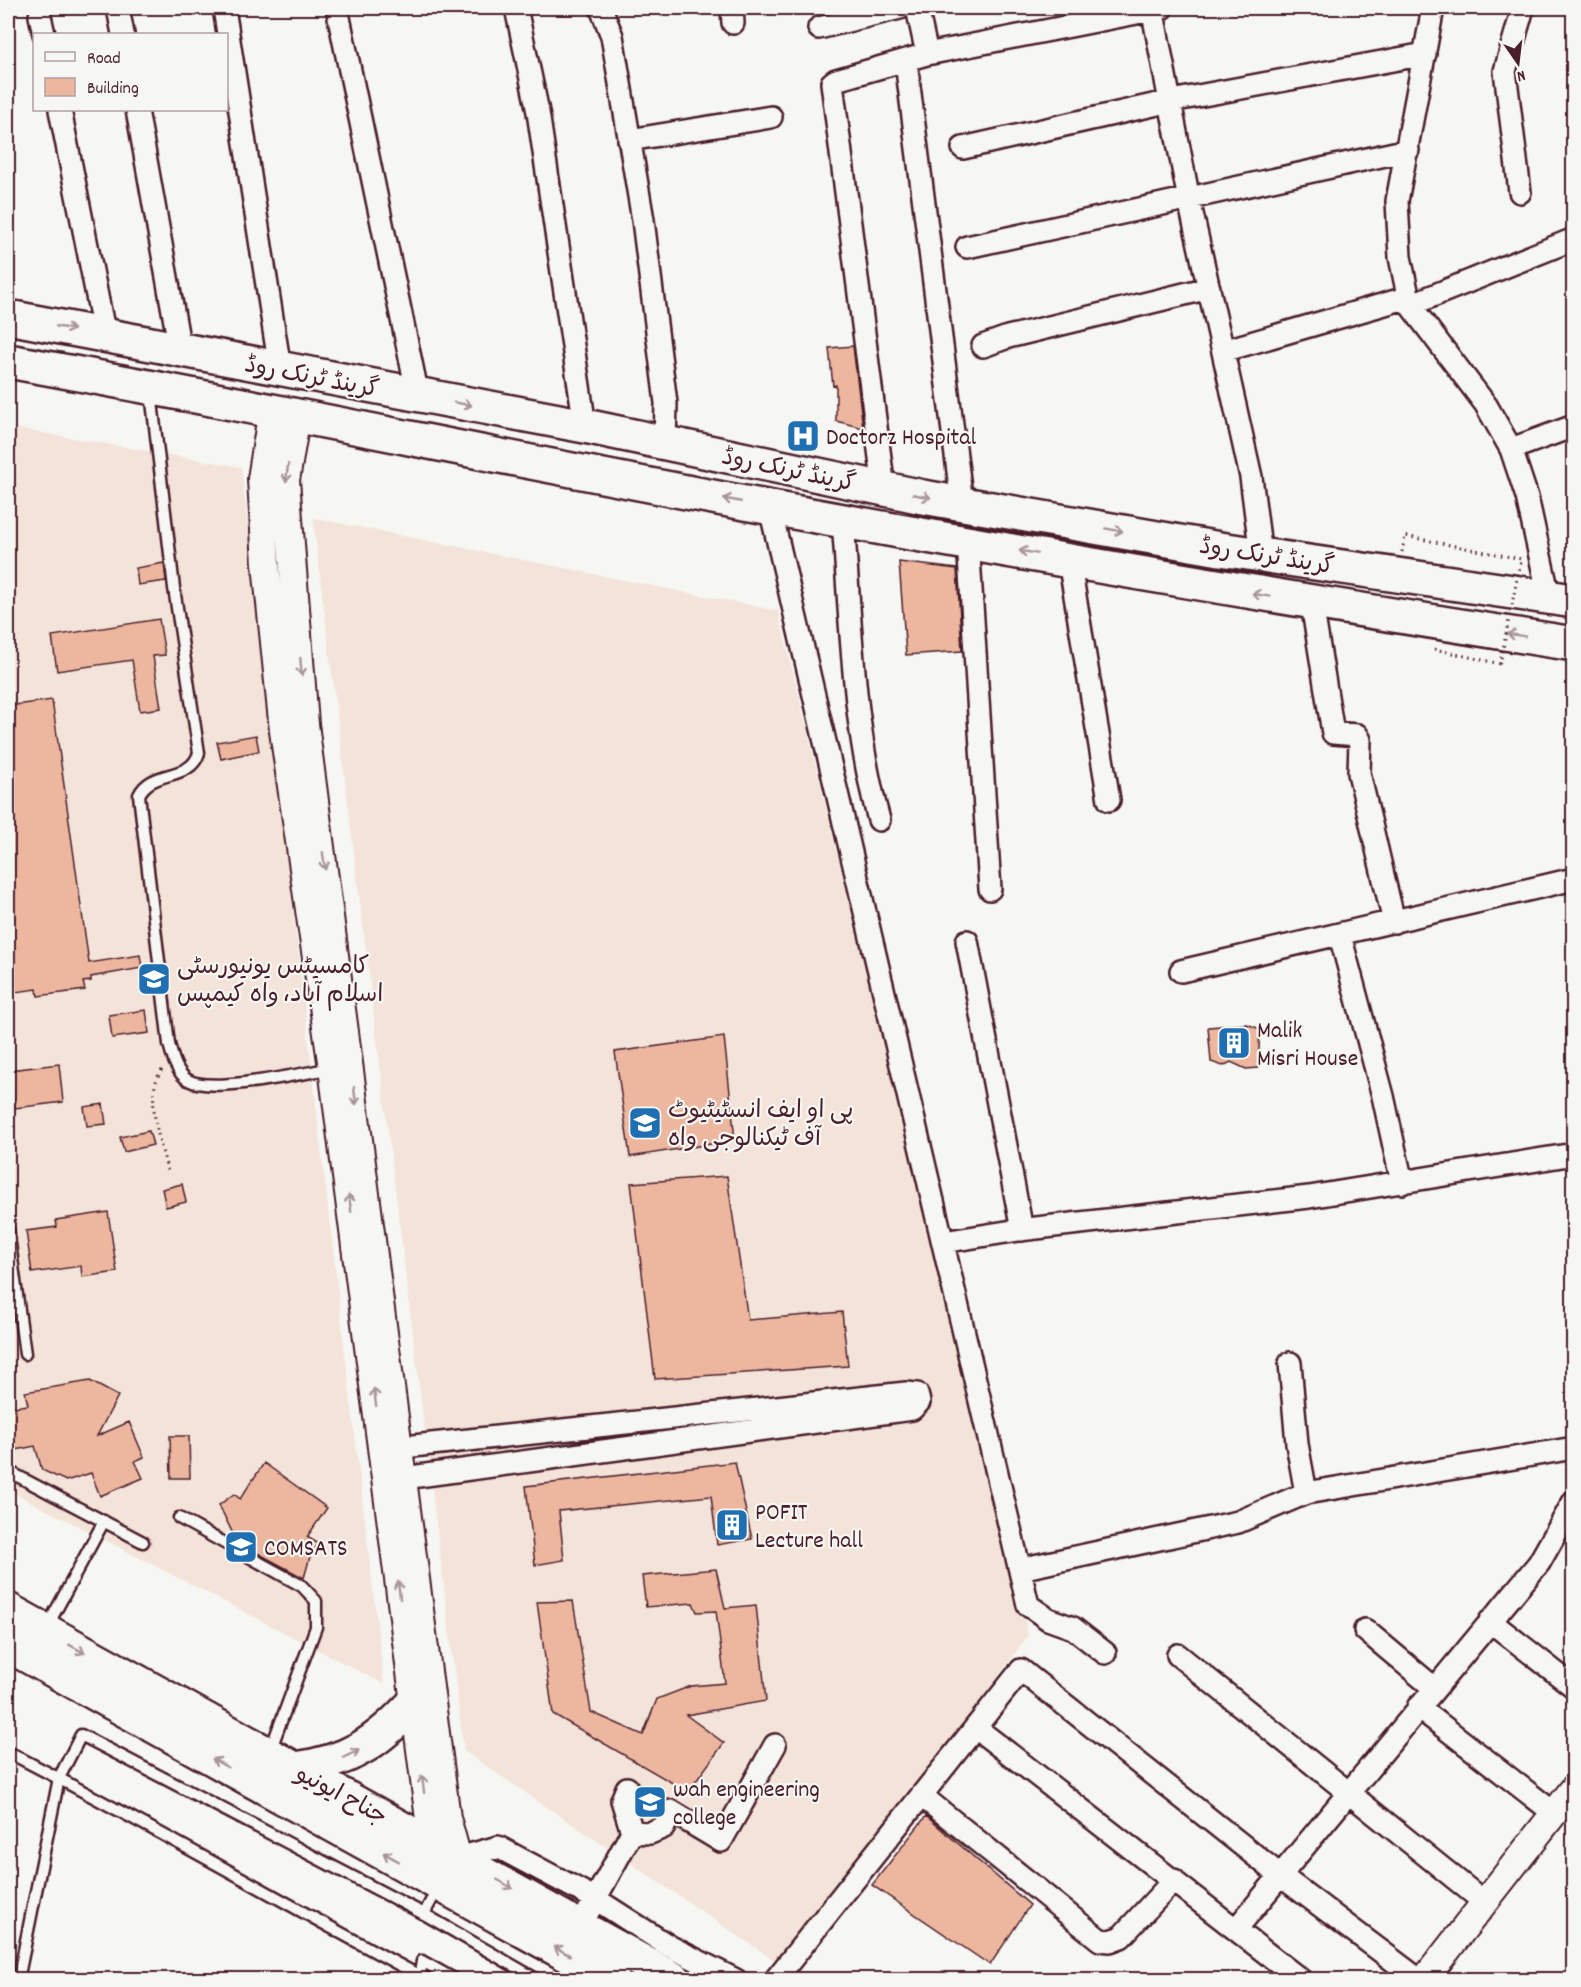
<svg xmlns="http://www.w3.org/2000/svg" width="1581" height="1987" viewBox="0 0 1581 1987" font-family="Dekko,'Playpen Sans Arabic',sans-serif">
<rect width="100%" height="100%" fill="#f6f6f2"/>
<filter id="ink" filterUnits="userSpaceOnUse"><feTurbulence type="fractalNoise" baseFrequency=".0167" numOctaves="2"/><feDisplacementMap in="SourceGraphic" scale="12" xChannelSelector="R" yChannelSelector="G"/><feConvolveMatrix kernelMatrix="1 2 1 2 8 2 1 2 1" color-interpolation-filters="sRGB"/></filter>
<g filter="url(#ink)">
<!-- built -->
<path fill="#f3e3d9" d="M8 427 241 467 384 1684 8 1490Z
M313 518 778 611 1028 1635 789 1970 464 1751Z"/>
<!-- building -->
<path fill="#ecb69f" stroke="#4a1f2b" stroke-width="1.5" d="M853 346 863 428 836 421V385L833 386 829 348Z
M899 562 957 569 962 651 906 655Z
M164 563 166 581 138 585 136 568Z
M159 619 165 655 153 656 161 708 140 711 132 660 57 671 52 636Z
M52 700 89 963 140 955 142 968 91 977V981L83 982 85 990 38 996 37 989 8 993V706Z
M256 735 259 751 221 759 217 742Z
M146 1010 149 1033 112 1038 109 1015Z
M1247 1024 1260 1029 1258 1068 1246 1069 1231 1062 1223 1066 1211 1062 1208 1027Z
M724 1037 735 1140 630 1157 615 1052Z
M59 1064 63 1102 15 1108 10 1070Z
M103 1104 106 1124 87 1126 84 1107Z
M149 1131 153 1145 124 1152 120 1137Z
M727 1176 748 1320 842 1312 848 1366 655 1379 631 1183Z
M182 1184 186 1202 166 1207 162 1189Z
M108 1212 117 1272 82 1277 81 1266 32 1273 26 1231 57 1227 56 1220Z
M90 1381 118 1396 97 1436 129 1422 144 1457 135 1461 143 1478 100 1496 91 1473 66 1481 42 1470 35 1446 15 1450 8 1408 28 1405 25 1392Z
M170 1436H189L190 1478H171Z
M735 1462 752 1539 717 1545 711 1496 559 1511 564 1560 535 1565 526 1486Z
M264 1463 327 1508 307 1537 319 1544 311 1553 304 1578 237 1542 219 1505 234 1494 240 1499Z
M716 1569 725 1608 756 1605 766 1701 686 1715 724 1743 688 1792 553 1714 537 1602 573 1601 591 1712 643 1735 657 1699 691 1686 725 1683 716 1611 697 1612 693 1603 646 1607 642 1576Z
M926 1816 1030 1905 990 1965 872 1885Z"/>
<g fill="none" stroke-linecap="round" stroke-linejoin="round">
<defs>
<path id="service" d="M151 393 174 588 199 753C190 782 152 768 139 795L169 1044C172 1055 176 1073 188 1080 212 1094 303 1073 333 1068
M8 1229 25 1354
M8 1471 143 1542
M179 1518 302 1586 316 1601V1627L270 1751
M47 1627 104 1521
M8 1752C147 1823 282 1902 420 1976
M424 1914 438 1888
M18 1980 59 1778 81 1735 424 1914 538 1980
M419 1980 422 1961 456 1980"/>
<path id="minor" d="M118 8 123 34
M224 8 280 369
M337 8 418 396
M516 8 538 112 585 426
M601 8 612 36 643 220 666 403 665 444
M732 8 733 23
M917 8 927 54 1162 8
M1152 8 1189 200 1251 477 1261 555
M1433 8 1397 201 1400 257 1410 305 1486 405 1511 449 1527 497 1549 597
M40 16 44 34
M819 28 900 8
M906 62 962 503
M60 110 105 336
M137 110 180 350
M629 140 771 117
M963 148 1171 101 1425 54
M1520 192 1505 71 1523 8
M967 247 1408 150
M1410 305 1574 239
M983 346 1008 337 1209 288
M1223 351 1409 297
M1511 449 1574 426
M884 489 832 83 836 80 927 54
M770 508 1028 1605 1048 1619 1073 1628 1105 1653
M843 521C851 620 852 723 879 820
M968 541 990 889
M1069 560 1109 800
M1312 604 1333 733 1357 735 1360 740 1359 773 1394 922
M1340 935 1383 1096 1402 1183
M967 941 1022 1230
M1181 971 1574 879
M943 1242 1019 1230 1309 1197 1574 1154
M1290 1363 1297 1444 1306 1493
M385 1449 906 1393 917 1394 919 1402 912 1409 389 1480
M1020 1569 1238 1522 1306 1493 1574 1448
M1490 1621 1574 1687
M1365 1630 1434 1688
M1178 1655 1484 1902
M1418 1707 1554 1813
M976 1728 1301 1980
M627 1788 622 1800 632 1832
M922 1796 1100 1940 1110 1941 1121 1937 1174 1880
M458 1858 498 1847 594 1898 669 1946 736 1980
M580 1927 632 1832 650 1833 664 1827 671 1811 721 1841 775 1745
M1237 1928 1539 1563 1574 1501
M775 1980 1021 1670 1281 1876 1419 1980"/>
<path id="tertiary" d="M272 409 261 479 266 564 283 731 332 1068 434 1858
M297 415 286 480 305 724 447 1818 458 1858 452 1868
M1424 1980 1574 1788"/>
<path id="primary" d="M8 1610 675 1980
M8 1645 613 1980
M295 1769C348 1762 377 1743 413 1704"/>
<path id="trunk" d="M8 317 585 426 923 497 1220 549 1574 601
M8 361C278 409 546 468 816 516 1068 562 1321 604 1574 644"/>
</defs>
<!-- service casing -->
<use href="#service" stroke="#4a1f2b" stroke-width="15"/>
<!-- minor casing -->
<use href="#minor" stroke="#4a1f2b" stroke-width="26"/>
<!-- tertiary casing -->
<use href="#tertiary" stroke="#4a1f2b" stroke-width="30"/>
<!-- primary casing -->
<use href="#primary" stroke="#4a1f2b" stroke-width="38"/>
<!-- trunk casing -->
<use href="#trunk" stroke="#4a1f2b" stroke-width="38"/>
<!-- path -->
<path stroke="#4a1f2b" stroke-width="3" stroke-dasharray="1.5 4.5" stroke-linecap="butt" d="M1402 552 1405 536 1521 559
M1434 649 1500 664
M162 1070C143 1094 161 1145 168 1172"/>
<!-- service -->
<use href="#service" stroke="#f6f6f2" stroke-width="10"/>
<!-- minor -->
<use href="#minor" stroke="#f6f6f2" stroke-width="21"/>
<!-- tertiary -->
<use href="#tertiary" stroke="#f6f6f2" stroke-width="26"/>
<!-- primary -->
<use href="#primary" stroke="#f6f6f2" stroke-width="33"/>
<!-- trunk -->
<use href="#trunk" stroke="#f6f6f2" stroke-width="33"/>
<!-- path-bridge -->
<path stroke="#4a1f2b" stroke-width="3" stroke-dasharray="1.5 4.5" stroke-linecap="butt" d="M1500 664 1521 559"/>
</g>
<!-- one-way arrows -->
<defs><path id="oneway-shaft" d="M-6 0H5M1.5-3L5.5 0L1.5 3" fill="none" stroke-width="1.6" stroke-linecap="round" stroke-linejoin="round" transform="scale(1.5)"/></defs>
<g stroke="#a99598">
<use href="#oneway-shaft" transform="translate(65 328) rotate(11)"/>
<use href="#oneway-shaft" transform="translate(463 404) rotate(10)"/>
<use href="#oneway-shaft" transform="translate(287 473) rotate(97)"/>
<use href="#oneway-shaft" transform="translate(922 496) rotate(11)"/>
<use href="#oneway-shaft" transform="translate(732 500) rotate(-169)"/>
<use href="#oneway-shaft" transform="translate(1114 530) rotate(10)"/>
<use href="#oneway-shaft" transform="translate(1028 552) rotate(-170)"/>
<use href="#oneway-shaft" transform="translate(1261 595) rotate(-170)"/>
<use href="#oneway-shaft" transform="translate(1516 635) rotate(-171)"/>
<use href="#oneway-shaft" transform="translate(301 667) rotate(86)"/>
<use href="#oneway-shaft" transform="translate(324 861) rotate(82)"/>
<use href="#oneway-shaft" transform="translate(355 1096) rotate(83)"/>
<use href="#oneway-shaft" transform="translate(350 1203) rotate(-98)"/>
<use href="#oneway-shaft" transform="translate(375 1397) rotate(-97)"/>
<use href="#oneway-shaft" transform="translate(399 1590) rotate(-97)"/>
<use href="#oneway-shaft" transform="translate(77 1649) rotate(29)"/>
<use href="#oneway-shaft" transform="translate(351 1754) rotate(-25)"/>
<use href="#oneway-shaft" transform="translate(220 1763) rotate(-151)"/>
<use href="#oneway-shaft" transform="translate(423 1784) rotate(-97)"/>
<use href="#oneway-shaft" transform="translate(391 1857) rotate(-151)"/>
<use href="#oneway-shaft" transform="translate(505 1884) rotate(30)"/>
<use href="#oneway-shaft" transform="translate(562 1951) rotate(-151)"/>
</g>
</g>
<!-- icons -->
<defs>
<symbol id="hospital-square" viewBox="-11 -11 22 22"><rect x="-9" y="-9" width="18" height="18" rx="4" fill="#1f6fb2" stroke="#f6f6f2"/><path d="M-5-5h3v3.5h4V-5h3V5h-3V1.5h-4V5h-3Z" fill="#fff"/></symbol>
<symbol id="university-square" viewBox="-11 -11 22 22"><rect x="-9" y="-9" width="18" height="18" rx="4" fill="#1f6fb2" stroke="#f6f6f2"/><path d="M0-5L7-2L0 1L-7-2ZM-4 1L0 2.5L4 1V4Q0 6-4 4Z" fill="#fff"/></symbol>
<symbol id="building-square" viewBox="-11 -11 22 22"><rect x="-9" y="-9" width="18" height="18" rx="4" fill="#1f6fb2" stroke="#f6f6f2"/><path d="M-4-6H4V6H1V3H-1V6H-4ZM-2.5-4.3h1.7v1.8h-1.7ZM.8-4.3h1.7v1.8H.8ZM-2.5-1h1.7V.8h-1.7ZM.8-1h1.7V.8H.8Z" fill="#fff"/></symbol>
<symbol id="school-square" viewBox="-11 -11 22 22"><rect x="-9" y="-9" width="18" height="18" rx="4" fill="#1f6fb2" stroke="#f6f6f2"/><path d="M0-5L7-2L0 1L-7-2ZM-4 1L0 2.5L4 1V4Q0 6-4 4Z" fill="#fff"/></symbol>
</defs>
<g fill-rule="evenodd">
<use href="#hospital-square" x="784" y="417" width="38" height="38"/>
<use href="#university-square" x="135" y="960" width="38" height="38"/>
<use href="#building-square" x="1215" y="1024" width="38" height="38"/>
<use href="#university-square" x="626" y="1104" width="38" height="38"/>
<use href="#building-square" x="713" y="1506" width="38" height="38"/>
<use href="#school-square" x="222" y="1528" width="38" height="38"/>
<use href="#university-square" x="631" y="1783" width="38" height="38"/>
</g>
<g text-anchor="middle" stroke-width="4.5" stroke-linejoin="round" paint-order="stroke">
<!-- street labels -->
<g font-size="24" fill="#4a1f2b" stroke="#f6f6f2">
<text transform="translate(312 376) rotate(11)" y="8">گرینڈ ٹرنک روڈ</text>
<text transform="translate(789 469) rotate(12)" y="8">گرینڈ ٹرنک روڈ</text>
<text transform="translate(1267 555) rotate(9)" y="8">گرینڈ ٹرنک روڈ</text>
<text transform="translate(342 1794) rotate(28)" y="8">جناح ایونیو</text>
</g>
<!-- poi labels -->
<g font-size="24" fill="#4a1f2b" stroke="#f6f6f2" text-anchor="start">
<text x="826" y="444">Doctorz Hospital</text>
<text x="177" y="973">کامسیٹس یونیورسٹی<tspan x="177" dy="28">اسلام آباد، واہ کیمپس</tspan></text>
<text x="1257" y="1037">Malik<tspan x="1257" dy="28">Misri House</tspan></text>
<text x="668" y="1117">پی او ایف انسٹیٹیوٹ<tspan x="668" dy="28">آف ٹیکنالوجی واہ</tspan></text>
<text x="755" y="1519">POFIT<tspan x="755" dy="28">Lecture hall</tspan></text>
<text x="264" y="1555">COMSATS</text>
<text x="673" y="1796">wah engineering<tspan x="673" dy="28">college</tspan></text>
</g>
</g>
<!-- margin -->
<rect width="1581" height="1987" fill="none" stroke="#f6f6f2" stroke-width="30"/>
<rect x="15" y="15" width="1551" height="1957" fill="none" stroke="#4a1f2b" stroke-width="2" filter="url(#ink)"/>
<!-- legend -->
<rect x="33" y="33" width="195" height="78" fill="#f6f6f2" stroke="#b1a0a2" stroke-width="1.5"/>
<rect x="45" y="52" width="30" height="9" fill="#f6f6f2" stroke="#b1a0a2" stroke-width="1.5"/>
<text x="87" y="63" font-size="18" fill="#4a1f2b">Road</text>
<rect x="45" y="78" width="30" height="18" fill="#ecb69f" stroke="#b1a0a2" stroke-width="1.5"/>
<text x="87" y="93" font-size="18" fill="#4a1f2b">Building</text>
<!-- north arrow -->
<g transform="translate(1518 63) rotate(166)" stroke="#f6f6f2" stroke-width="4.5" paint-order="stroke">
<path d="M0-4.5L10 22L0 15L-10 22Z" fill="#4a1f2b"/>
<text y="-9" font-size="16" font-weight="bold" text-anchor="middle" fill="#4a1f2b">N</text>
</g>
</svg>
